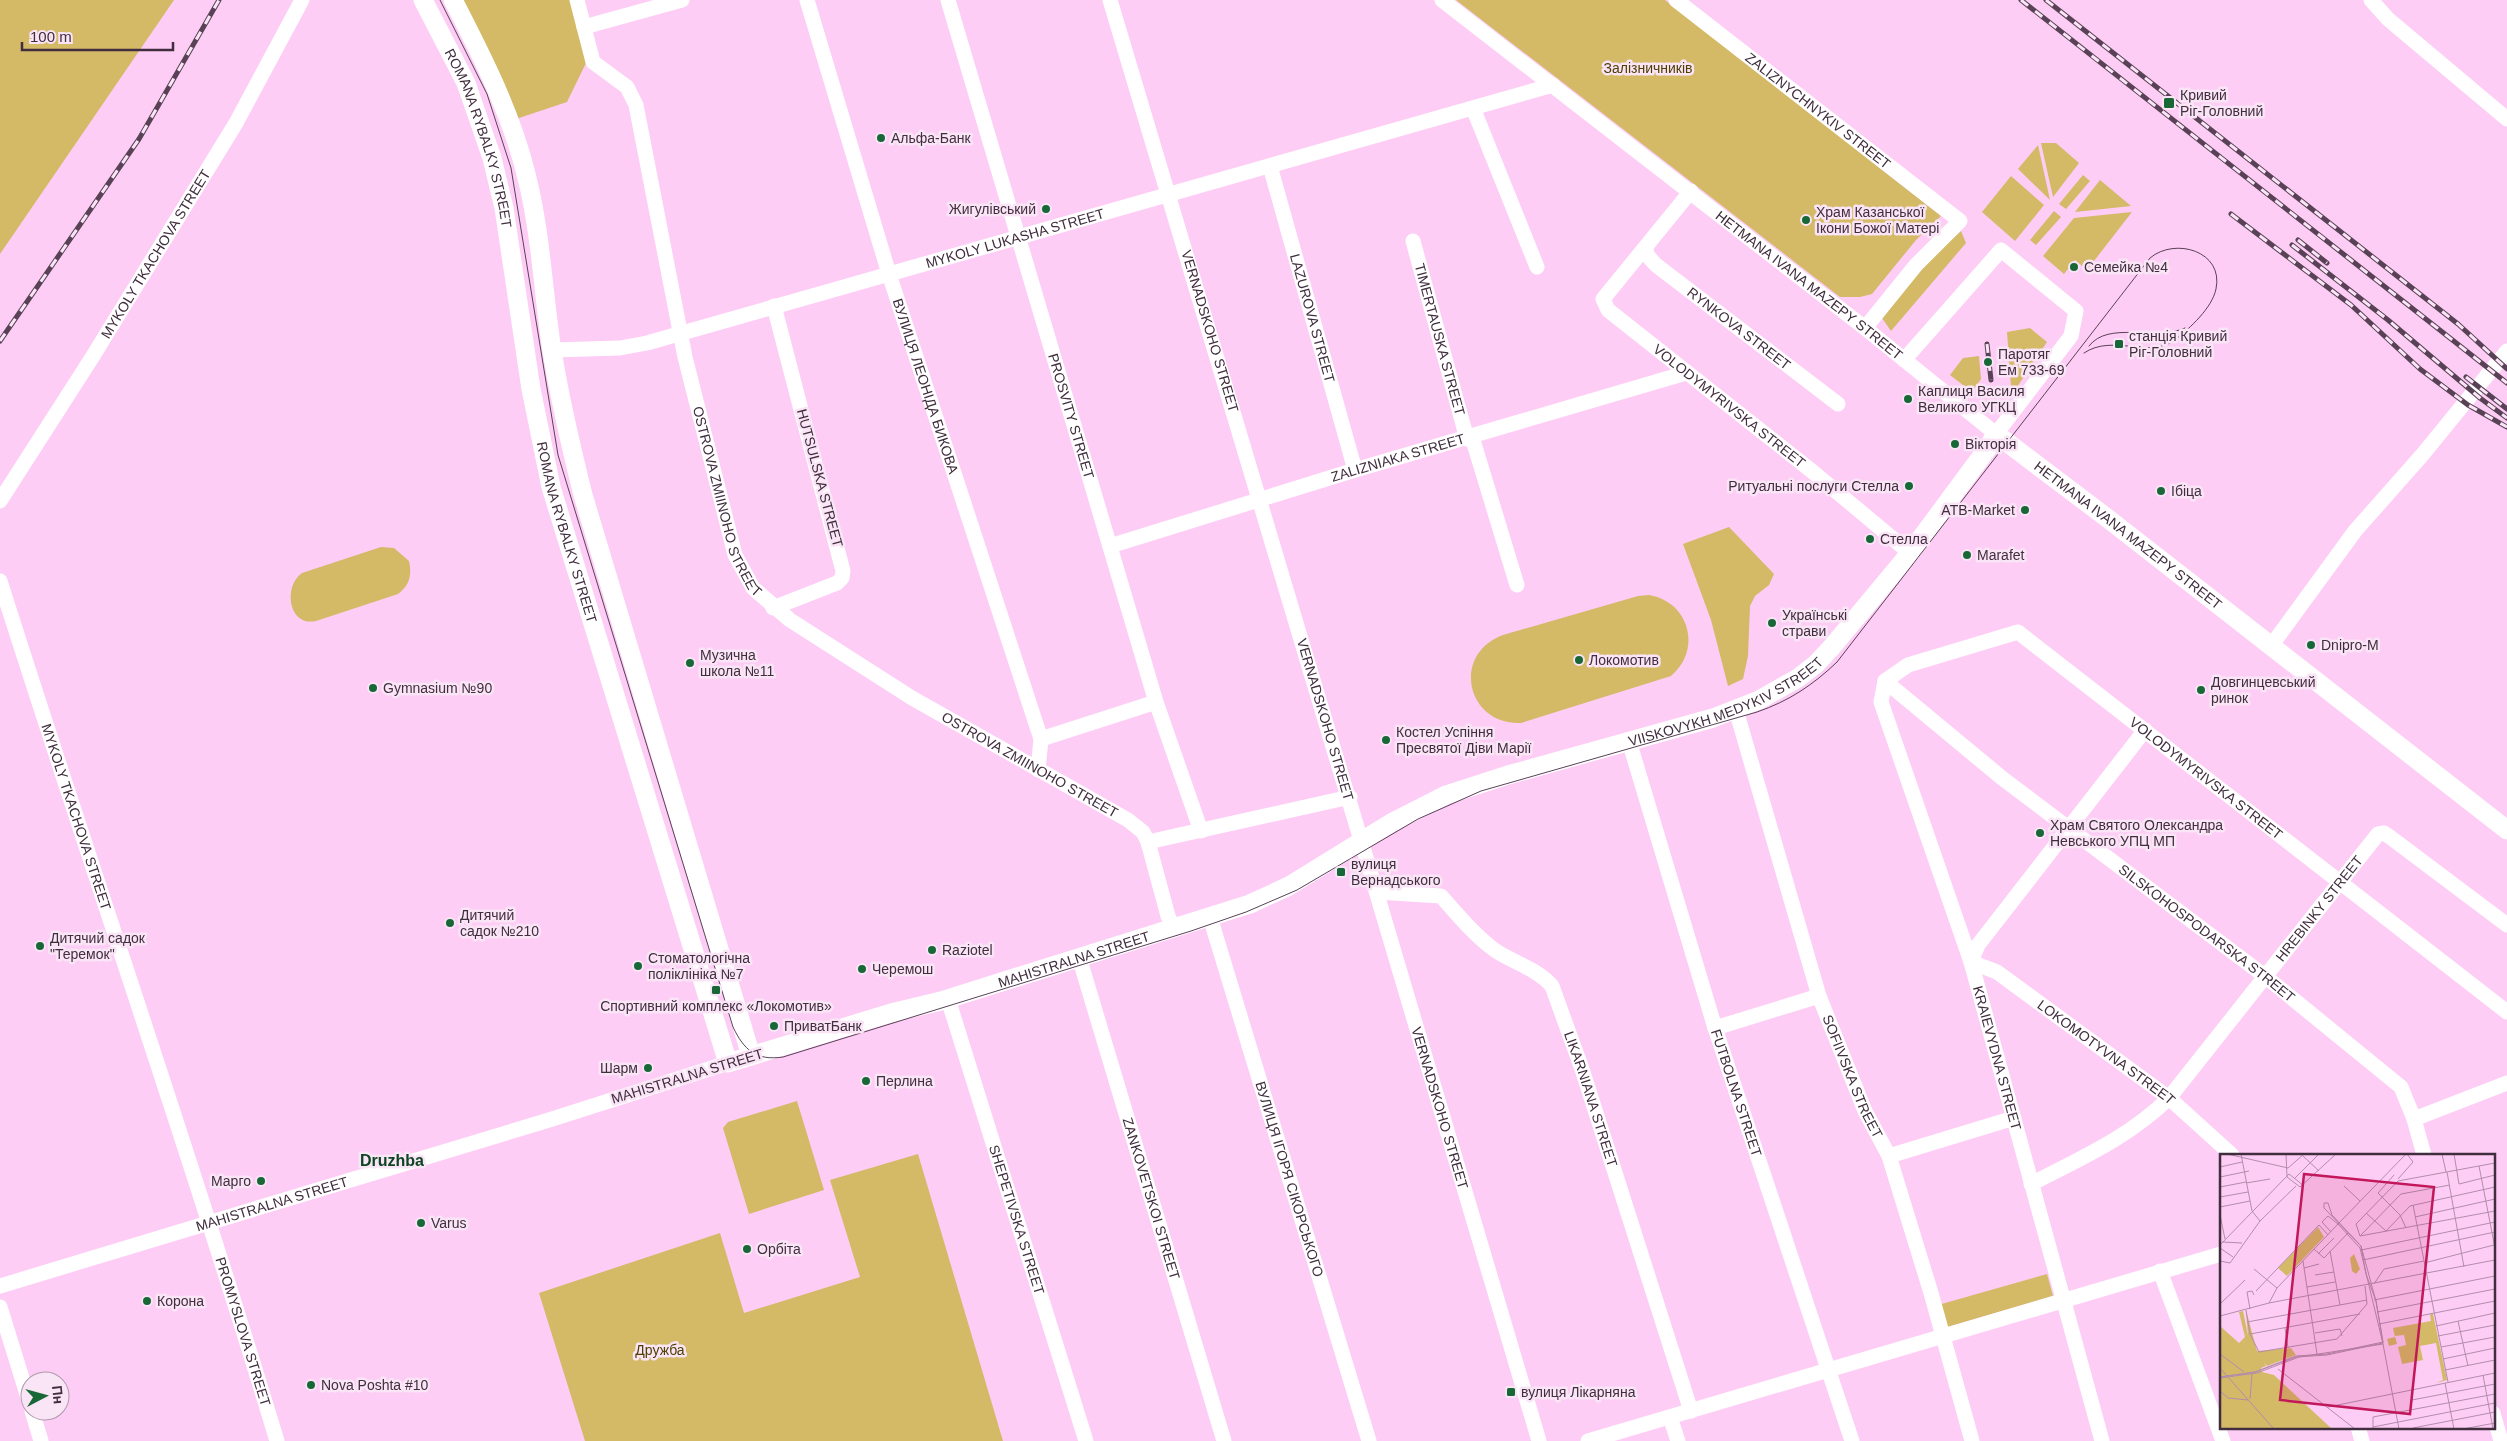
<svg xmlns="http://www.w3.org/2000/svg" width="2507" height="1441" viewBox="0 0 2507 1441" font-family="Arial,sans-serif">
<rect width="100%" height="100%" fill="#fecdf6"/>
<!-- green -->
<path fill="#d4b966" d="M0 0H174L0 254Z
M458 0H573L586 63 567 102 513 120Z
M1456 0H1665L1941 216 1916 240 1872 294 1860 297H1840Z
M2041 143H2056L2079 163 2053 197Z
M2038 145 2050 200 2018 169Z
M2083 175 2090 181 2066 209 2059 204Z
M2011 176 2044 205 2015 241 1982 212Z
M2100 180 2131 206 2075 212Z
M2054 211 2061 217 2036 245 2030 240Z
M2132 212 2087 270 2075 260 2064 274 2043 256 2074 218Z
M1961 231 1966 243 1891 331 1882 318 1913 275Z
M2030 328 2047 342 2015 390 2011 387 2007 332Z
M1979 356 1981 379 1972 392 1950 375 1963 358Z
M1729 527 1774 574 1769 585 1755 596 1750 606 1748 656 1743 679 1728 686 1711 620 1683 544Z
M381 547 394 548 409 561C412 575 410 585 398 594L316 621C288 627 283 586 302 573Z
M1649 595C1690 602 1702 650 1671 676L1521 723C1466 725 1451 654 1503 635L1638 596Z
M797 1101 824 1190 749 1214 723 1128 728 1122Z
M918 1154 1003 1441H585L539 1293 720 1233 744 1313 860 1277 830 1180Z
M2047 1274 2053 1296 1944 1328 1938 1305Z"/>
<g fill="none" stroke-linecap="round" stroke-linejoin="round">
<!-- minor -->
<g stroke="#fff" stroke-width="15">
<path id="s1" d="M577 0 593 62 627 87 636 105 685 357 735 555 753 588 790 620 912 698 1128 820 1143 832 1148 842 1350 797"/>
<path id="s2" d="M807 0 889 274 1041 739 1038 770"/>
<path id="s3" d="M948 0 1156 702 1201 831"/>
<path id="s4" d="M1110 0C1257 479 1395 961 1539 1441"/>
<path id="s5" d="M1442 0 1865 328 1996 434 2071 336 2076 311 2001 250 1904 360"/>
<path id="s6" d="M1676 0 1960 221 1916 265 1865 328"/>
<path d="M2371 0 2388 19 2507 119"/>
<path d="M584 27 682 0"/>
<path d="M1473 108 1537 267"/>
<path id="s7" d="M1270 166 1355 470"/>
<path id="s8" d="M1691 191 1603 299 1608 310 1813 472 1910 553"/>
<path id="s9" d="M1413 241 1467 439"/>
<path id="s10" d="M1646 248 1647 255 1656 265 1838 404"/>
<path id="s11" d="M552 350 620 348 647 343 1553 85"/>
<path d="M1472 437 1517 585"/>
<path id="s12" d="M0 501 93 356 236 123 302 0"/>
<path id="s13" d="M1110 546 1355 470 1686 373"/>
<path id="s14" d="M0 581C91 868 190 1153 277 1441"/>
<path d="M773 608 837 583 842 578 843 571 774 306"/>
<path d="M2271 646 2355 531 2423 454 2507 351"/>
<path id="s15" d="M1885 681 1881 702 1971 962 2102 1441"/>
<path id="s16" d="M1885 681 1908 665 2018 632 2507 1012"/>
<path id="s17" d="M1885 681 2002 778 2266 977 2401 1087 2414 1119 2424 1155"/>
<path id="s18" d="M1736 710 1819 996 1865 1111 1889 1156 1931 1293 1972 1441"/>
<path id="s19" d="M2145 730 1978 945 1971 962 1997 972 2169 1098 2232 1155"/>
<path d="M1041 739 1156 702"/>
<path id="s20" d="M1629 741 1715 1028 1852 1441"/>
<path d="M1148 842 1168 916 1174 928"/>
<path id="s21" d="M1377 892 1441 896C1458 915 1475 936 1496 951 1515 963 1537 969 1552 986L1582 1069 1691 1411"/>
<path id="s22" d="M1210 917 1369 1441"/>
<path id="s23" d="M1079 957 1224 1441"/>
<path id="s24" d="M948 999 1086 1441"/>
<path d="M1715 1028 1819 996"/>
<path d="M2414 1119 2507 1083"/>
<path d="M1889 1156 2014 1118"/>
<path id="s25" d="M2031 1184C2081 1158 2128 1138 2169 1098L2378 834 2384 833 2390 837 2507 925"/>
<path d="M2160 1271 2223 1441"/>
<path id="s26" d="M0 1286 549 1120 728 1063"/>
<path d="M0 1307 30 1404"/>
<path d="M32 1411 41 1441"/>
<path d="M2493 1413 2501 1441"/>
<path d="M1670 1417 1678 1441"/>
<path d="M2358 1427 2362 1441"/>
<path d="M1588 1441 2221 1254"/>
</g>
<!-- major -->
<g stroke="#fff" stroke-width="19">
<path id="s27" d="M423 0 466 83 492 158 504 208 531 389 551 487 728 1063 891 1013 941 1001 1250 904 1289 886 1391 823 1446 795 1508 775 1713 718 1759 700 1798 678 1816 664 1831 648 1910 553 1987 449 1996 434 2111 521 2507 830"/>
<path d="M453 0C482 56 511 113 526 174 541 232 543 292 552 351 560 400 571 447 583 495L751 1056"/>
</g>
<!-- tram -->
<path stroke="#594256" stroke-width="1" d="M440 0 487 94 511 168 558 455 733 1027C744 1050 756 1061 783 1057L1191 931 1246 912 1297 890 1418 819 1481 791 1757 712C1789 701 1813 685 1837 662L2150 258C2175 237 2224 251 2216 289 2212 308 2190 328 2176 339 2151 360 2113 333 2084 353
M2089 346C2109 320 2154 342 2185 328"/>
<defs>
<path id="rail" d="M2021 0 2507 383
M2046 0 2458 324 2507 369
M2231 214 2351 305 2420 369 2468 405 2507 427
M2298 240 2327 263
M2292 245 2388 320 2480 398 2507 418
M0 341 139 139 219 0
M1987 344 1991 380
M2466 377 2507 409"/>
</defs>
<!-- rail casing -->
<use href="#rail" stroke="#594256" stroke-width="5"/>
<!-- rail -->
<use href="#rail" stroke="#f9e5f6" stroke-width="3" stroke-dasharray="9" stroke-linecap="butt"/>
</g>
<!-- markers -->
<g fill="#176737" stroke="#f9e5f6" stroke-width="2">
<rect x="2163" y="97" width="12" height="12" rx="2.5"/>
<circle cx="881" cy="138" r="5"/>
<circle cx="1046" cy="209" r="5"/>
<circle cx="1806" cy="220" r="5"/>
<circle cx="2074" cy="267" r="5"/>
<rect x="2114" y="339" width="10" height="10" rx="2.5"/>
<circle cx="1988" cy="362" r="5"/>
<circle cx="1908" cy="399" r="5"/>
<circle cx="1955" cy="444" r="5"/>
<circle cx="1909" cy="486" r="5"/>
<circle cx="2161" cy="491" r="5"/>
<circle cx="2025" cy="510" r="5"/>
<circle cx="1870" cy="539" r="5"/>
<circle cx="1967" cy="555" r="5"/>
<circle cx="1772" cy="623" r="5"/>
<circle cx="2311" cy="645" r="5"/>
<circle cx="1579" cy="660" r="5"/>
<circle cx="690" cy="663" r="5"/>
<circle cx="373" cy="688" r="5"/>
<circle cx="2201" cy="690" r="5"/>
<circle cx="1386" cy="740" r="5"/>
<circle cx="2040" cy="833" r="5"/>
<rect x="1336" y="867" width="10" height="10" rx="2.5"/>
<circle cx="450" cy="923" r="5"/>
<circle cx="40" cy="946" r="5"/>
<circle cx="932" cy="950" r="5"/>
<circle cx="638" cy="966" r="5"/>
<circle cx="862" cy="969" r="5"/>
<rect x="711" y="985" width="10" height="10" rx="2.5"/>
<circle cx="774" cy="1026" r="5"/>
<circle cx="648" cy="1068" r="5"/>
<circle cx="866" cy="1081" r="5"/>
<circle cx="261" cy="1181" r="5"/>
<circle cx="421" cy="1223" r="5"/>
<circle cx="747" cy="1249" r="5"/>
<circle cx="147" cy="1301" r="5"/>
<circle cx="311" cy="1385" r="5"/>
<rect x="1506" y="1387" width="10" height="10" rx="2.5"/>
</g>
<g text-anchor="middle" stroke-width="5" stroke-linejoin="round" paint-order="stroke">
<!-- park labels -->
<g font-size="14" fill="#4e3e01" stroke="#f9e5f6">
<text x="1648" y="73">Залізничників</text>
<text x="660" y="1355">Дружба</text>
</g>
<!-- poi labels -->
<g font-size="14" fill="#402d3d" stroke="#f9e5f6" text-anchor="start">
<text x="2180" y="100">Кривий<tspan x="2180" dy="16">Ріг-Головний</tspan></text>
<text x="891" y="143">Альфа-Банк</text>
<text x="1036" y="214" text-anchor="end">Жигулівський</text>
<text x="1816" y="217">Храм Казанської<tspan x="1816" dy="16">Ікони Божої Матері</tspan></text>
<text x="2084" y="272">Семейка №4</text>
<text x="2129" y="341">станція Кривий<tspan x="2129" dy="16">Ріг-Головний</tspan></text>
<text x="1998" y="359">Паротяг<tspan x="1998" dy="16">Ем 733-69</tspan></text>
<text x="1918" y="396">Каплиця Василя<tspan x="1918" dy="16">Великого УГКЦ</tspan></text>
<text x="1965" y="449">Вікторія</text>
<text x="1899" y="491" text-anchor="end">Ритуальні послуги Стелла</text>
<text x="2171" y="496">Ібіца</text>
<text x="2015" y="515" text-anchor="end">ATB-Market</text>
<text x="1880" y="544">Стелла</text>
<text x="1977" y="560">Marafet</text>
<text x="1782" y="620">Українські<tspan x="1782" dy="16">страви</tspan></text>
<text x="2321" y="650">Dnipro-M</text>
<text x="700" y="660">Музична<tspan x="700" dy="16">школа №11</tspan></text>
<text x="1589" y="665">Локомотив</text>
<text x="2211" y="687">Довгинцевський<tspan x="2211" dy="16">ринок</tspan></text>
<text x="383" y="693">Gymnasium №90</text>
<text x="1396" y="737">Костел Успіння<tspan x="1396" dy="16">Пресвятої Діви Марії</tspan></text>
<text x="2050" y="830">Храм Святого Олександра<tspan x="2050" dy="16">Невського УПЦ МП</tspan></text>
<text x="1351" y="869">вулиця<tspan x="1351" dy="16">Вернадського</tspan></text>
<text x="460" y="920">Дитячий<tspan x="460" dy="16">садок №210</tspan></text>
<text x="50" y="943">Дитячий садок<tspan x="50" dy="16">"Теремок"</tspan></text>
<text x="942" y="955">Raziotel</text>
<text x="648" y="963">Стоматологічна<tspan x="648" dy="16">поліклініка №7</tspan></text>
<text x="872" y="974">Черемош</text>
<text x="716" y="1011" text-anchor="middle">Спортивний комплекс «Локомотив»</text>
<text x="784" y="1031">ПриватБанк</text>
<text x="638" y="1073" text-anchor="end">Шарм</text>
<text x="876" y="1086">Перлина</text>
<text x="251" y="1186" text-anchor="end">Марго</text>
<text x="431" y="1228">Varus</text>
<text x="757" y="1254">Орбіта</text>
<text x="157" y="1306">Корона</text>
<text x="321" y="1390">Nova Poshta #10</text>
<text x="1521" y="1397">вулиця Лікарняна</text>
</g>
<!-- street labels -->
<g font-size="14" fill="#402d3d" stroke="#f9e5f6">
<text dy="5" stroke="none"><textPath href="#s6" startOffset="180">ZALIZNYCHNYKIV STREET</textPath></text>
<text dy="5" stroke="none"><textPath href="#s27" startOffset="150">ROMANA RYBALKY STREET</textPath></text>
<text dy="5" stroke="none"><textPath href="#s11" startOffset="478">MYKOLY LUKASHA STREET</textPath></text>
<text dy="5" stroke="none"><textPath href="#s12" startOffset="292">MYKOLY TKACHOVA STREET</textPath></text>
<text dy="5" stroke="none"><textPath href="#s5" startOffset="465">HETMANA IVANA MAZEPY STREET</textPath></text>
<text dy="5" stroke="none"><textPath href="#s7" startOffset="158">LAZUROVA STREET</textPath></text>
<text dy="5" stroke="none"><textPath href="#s10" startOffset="125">RYNKOVA STREET</textPath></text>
<text dy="5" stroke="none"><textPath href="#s4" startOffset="346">VERNADSKOHO STREET</textPath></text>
<text dy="5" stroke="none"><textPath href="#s9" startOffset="102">TIMERTAUSKA STREET</textPath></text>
<text dy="5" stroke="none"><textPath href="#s2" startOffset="404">ВУЛИЦЯ ЛЕОНІДА БИКОВА</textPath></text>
<text dy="5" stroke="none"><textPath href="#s8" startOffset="306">VOLODYMYRIVSKA STREET</textPath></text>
<text dy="5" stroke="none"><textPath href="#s3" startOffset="434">PROSVITY STREET</textPath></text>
<text dy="5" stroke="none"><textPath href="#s13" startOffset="301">ZALIZNIAKA STREET</textPath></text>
<text transform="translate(820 478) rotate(75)" y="5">HUTSULSKA STREET</text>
<text dy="5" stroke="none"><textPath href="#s1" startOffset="534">OSTROVA ZMIINOHO STREET</textPath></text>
<text dy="5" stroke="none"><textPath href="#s27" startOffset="555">ROMANA RYBALKY STREET</textPath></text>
<text dy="5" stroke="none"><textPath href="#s27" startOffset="2734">HETMANA IVANA MAZEPY STREET</textPath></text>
<text dy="5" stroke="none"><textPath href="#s27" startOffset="2176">VIISKOVYKH MEDYKIV STREET</textPath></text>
<text dy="5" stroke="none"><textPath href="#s4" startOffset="751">VERNADSKOHO STREET</textPath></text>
<text dy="5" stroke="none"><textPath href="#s1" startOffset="954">OSTROVA ZMIINOHO STREET</textPath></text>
<text dy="5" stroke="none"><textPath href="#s16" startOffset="381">VOLODYMYRIVSKA STREET</textPath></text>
<text dy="5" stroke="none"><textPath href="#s14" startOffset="248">MYKOLY TKACHOVA STREET</textPath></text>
<text dy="5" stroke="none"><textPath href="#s25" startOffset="405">HREBINKY STREET</textPath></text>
<text dy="5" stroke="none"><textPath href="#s17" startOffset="409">SILSKOHOSPODARSKA STREET</textPath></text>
<text dy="5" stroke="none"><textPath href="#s27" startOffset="1471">MAHISTRALNA STREET</textPath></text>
<text dy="5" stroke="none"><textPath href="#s19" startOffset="454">LOKOMOTYVNA STREET</textPath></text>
<text dy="5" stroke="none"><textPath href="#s15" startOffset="396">KRAIEVYDNA STREET</textPath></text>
<text transform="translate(687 1076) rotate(-17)" y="5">MAHISTRALNA STREET</text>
<text dy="5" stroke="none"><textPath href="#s18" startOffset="385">SOFIIVSKA STREET</textPath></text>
<text dy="5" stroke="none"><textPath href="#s20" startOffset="368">FUTBOLNA STREET</textPath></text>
<text dy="5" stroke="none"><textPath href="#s21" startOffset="328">LIKARNIANA STREET</textPath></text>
<text dy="5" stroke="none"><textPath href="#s4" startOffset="1156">VERNADSKOHO STREET</textPath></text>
<text dy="5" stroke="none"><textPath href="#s22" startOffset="274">ВУЛИЦЯ ІГОРЯ СІКОРСЬКОГО</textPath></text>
<text dy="5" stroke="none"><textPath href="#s23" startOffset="252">ZANKOVETSKOI STREET</textPath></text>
<text dy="5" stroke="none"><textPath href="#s26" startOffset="284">MAHISTRALNA STREET</textPath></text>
<text dy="5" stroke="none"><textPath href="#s24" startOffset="231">SHEPETIVSKA STREET</textPath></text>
<text dy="5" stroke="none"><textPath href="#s14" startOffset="789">PROMYSLOVA STREET</textPath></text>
</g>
<!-- quarter labels -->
<g font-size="16" font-weight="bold" fill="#0d4422" stroke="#f9e5f6">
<text x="392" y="1166">Druzhba</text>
</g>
</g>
<!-- overview -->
<g transform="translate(2220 1154)">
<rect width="275" height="275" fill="#fecdf6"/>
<path d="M98 73 104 83 67 122 58 114ZM134 100 140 115 136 120 132 117 130 104ZM26 156 37 197 71 194 76 201 47 212 36 199 28 182ZM23 157 28 182 46 212 41 214 42 218 54 221 112 275H0V172L19 189 25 183 19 158ZM210 160H213L227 226 216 229 223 226 216 189 200 192 203 206 182 210 178 193 186 191 184 181 175 182 177 190 169 192 167 185 175 183 173 174 211 167Z" fill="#d4b966"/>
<path fill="none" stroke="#b28dac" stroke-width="1" d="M7 0 68 14 84 0M21 0 32 57 40 67M66 0 67 23 80 33 116 0M222 0 226 18M234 0 239 30 275 21M83 2 99 17M259 12 275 94M0 13 22 8M227 18 244 113M69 20 84 32M174 21 158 39 180 61 186 74M0 23 29 17M74 25 99 0M178 25 193 8 187 0M26 29 50 25M124 32 140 47M0 33 26 28M0 43 28 38M193 51 228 228M0 53 30 47M146 59 166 77 190 52 275 33M0 61 5 85M195 63 275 45M140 82 136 70 178 27 275 9M140 82 275 57M140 82 181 40 230 31M2 88 22 89M0 91 69 20M0 94 13 103M94 95 104 104 128 79M141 96 275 68M110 97 120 151M98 100 114 84M143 106 275 78M0 107 10 109 40 67 76 32M83 107 97 200M204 109 274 91M84 114 99 110M34 115 57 134M95 121 114 118M154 130 164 115 204 107M87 133 115 128M36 137 99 71 108 81M154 146 275 122M49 149 57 134 118 70 108 62 102 68 111 78M0 150 25 126M30 155 27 138 32 137 34 141M26 156 30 180 39 198 117 185 147 150 145 132M157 158 275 135M0 162 49 149 275 106M238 167 248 212M27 168 147 146M159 170 275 147M216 172 275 159M65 174 68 194M95 179 120 175 122 182M30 180 140 160M218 182 275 171M163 190 179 275M221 193 275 183M0 200 24 218M223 205 275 194M0 214 54 275M58 215 135 275M225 216 275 206M263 221 273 275M0 223 35 218 76 202 107 200 163 188 156 147 146 120 141 92 104 54V49H108L112 61 141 92 156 147 163 189 107 201 76 203 35 218 0 223M0 224 37 219 79 203 163 190 140 94 118 70 186 0M225 229 234 275M0 237 8 244 28 246M30 245 32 220M192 246 275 230M108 253 275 219M153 273 275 249M193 274 275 258M153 275V263L275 240M243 275 275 269"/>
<path fill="#c2185b" fill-opacity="0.15" stroke="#c2185b" stroke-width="2.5" d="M84 20 214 33 190 260 60 246Z"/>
<rect width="275" height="275" fill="none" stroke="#402d3d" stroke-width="2.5"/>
</g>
<!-- north arrow -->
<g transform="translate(45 1396) rotate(84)"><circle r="24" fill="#f9e5f6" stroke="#af9bac"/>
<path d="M0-4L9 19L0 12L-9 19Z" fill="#176737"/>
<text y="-8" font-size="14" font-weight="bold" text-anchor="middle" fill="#402d3d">Пн</text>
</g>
<!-- scale -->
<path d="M22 42v8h151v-8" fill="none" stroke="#402d3d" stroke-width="2.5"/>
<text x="30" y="42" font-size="15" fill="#402d3d" stroke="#f9e5f6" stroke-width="4" paint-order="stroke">100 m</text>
</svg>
